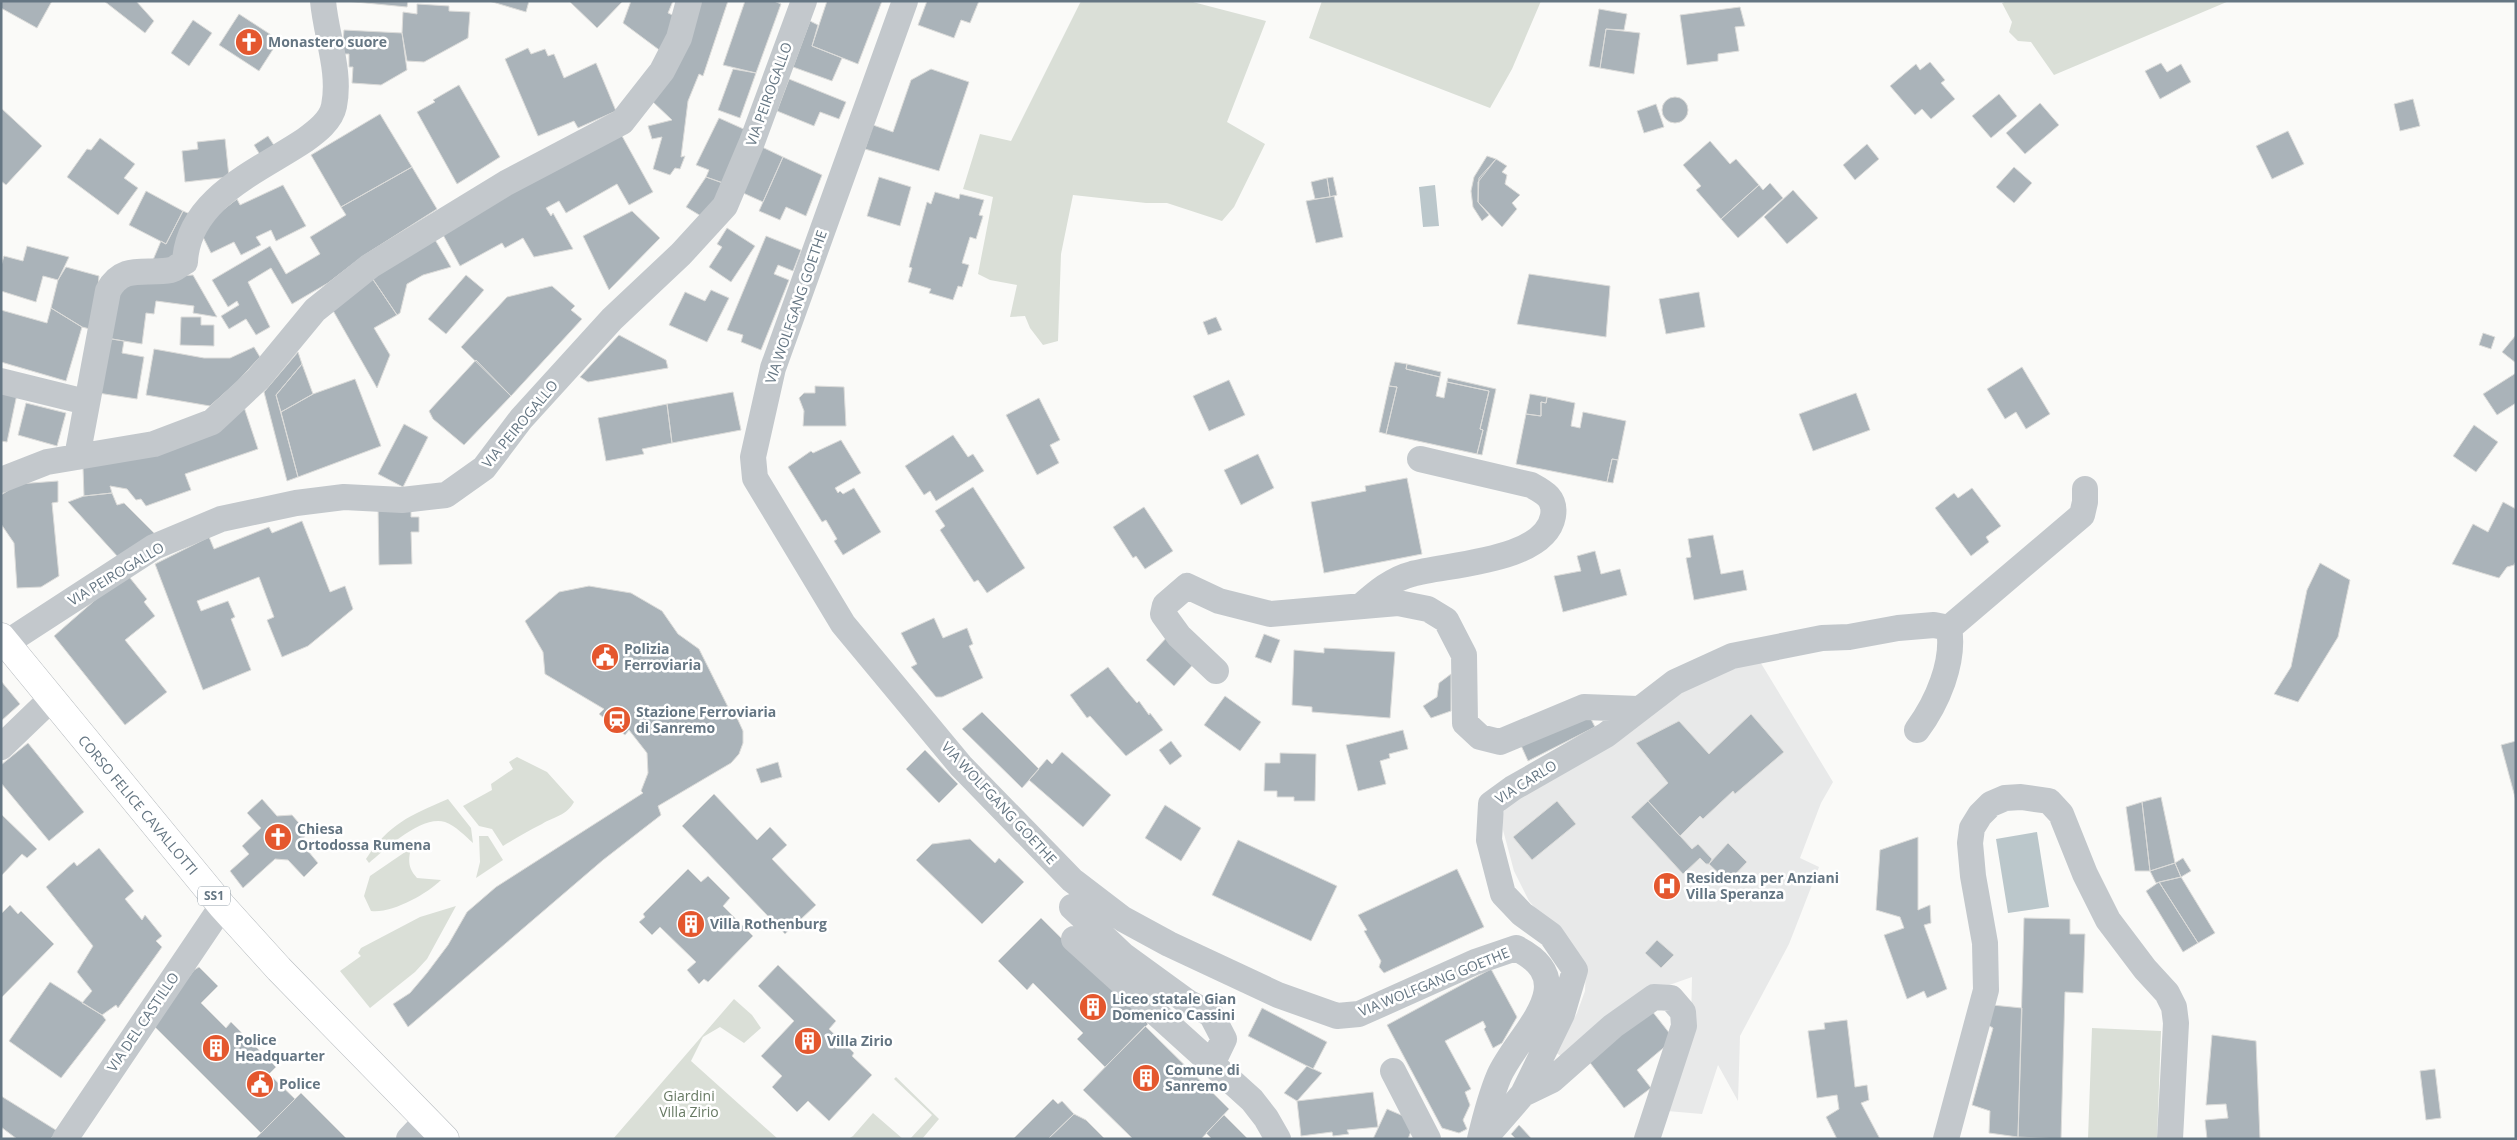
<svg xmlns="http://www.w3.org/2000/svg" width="2517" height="1140" viewBox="0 0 2517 1140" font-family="'Open Sans',sans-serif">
<rect width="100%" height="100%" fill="#fafaf8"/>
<!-- built -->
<path fill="#e8e9e9" d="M1759 660 1833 782 1821 803 1800 858 1819 867 1789 944 1740 1036 1738 1101 1718 1065 1702 1114 1667 1111 1691 1023 1692 977 1641 995 1563 1057 1556 1053 1577 1013 1585 991 1586 967 1529 901 1514 871 1503 830V814L1506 806 1719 669Z"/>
<!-- green -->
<path fill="#dadfd7" d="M1081 1H1189L1266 21 1227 122 1265 144 1234 207 1222 221 1167 203H1146L1073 195 1061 254 1058 341 1043 345 1030 328 1025 316 1010 317 1017 285 990 280 978 274 993 197 963 189 980 134 1011 141Z
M1322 1H1541L1512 69 1490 108 1309 38Z
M2007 1H2229L2054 75 2031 42 2018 41 2009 32 2012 22 2002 3Z
M517 757 547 772 574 802C566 816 555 816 542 824 528 831 516 838 503 846L492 829 479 826 463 806 492 790 491 784 513 769 509 762Z
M448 799 471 828 473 843C465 836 456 826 445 822 421 815 386 849 369 863L366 859C390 823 409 816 448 799Z
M479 836H488L503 860 476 878 480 862Z
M411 848C408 861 408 868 417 878L441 880C427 894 391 914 371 911L364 896 370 876Z
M456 906 427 959 415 972 370 1008 340 971 361 956 358 953 361 948 420 917Z
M734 999 752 1015 761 1028 744 1043 720 1027 703 1037 691 1061 778 1139H613Z
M2092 1028 2161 1031 2157 1139H2088Z
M896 1077 939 1119 922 1139H910L932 1115 894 1079Z
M873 1113 903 1139H848L853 1136Z"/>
<!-- water -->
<path fill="#bbc7cb" d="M1435 185 1439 226 1423 227 1419 187Z
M2037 832 2049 907 2008 913 1996 839Z"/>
<!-- building -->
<path fill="#aab3b9" stroke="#dcdcda" d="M1 1H52L37 28 1 8Z
M104 1H136L154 21 145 33Z
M345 1H408L407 7Z
M489 1H529L526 12Z
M569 1H623L597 28Z
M631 1H673L668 13 677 17 662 52 623 23Z
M701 1H728L703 76 699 74 688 101 681 157 685 156 680 169 675 168 670 175 653 169 662 137 652 139 648 126 672 120 652 101Z
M745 1H774L781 4 756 73 723 65Z
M827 1H882L858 64 812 46Z
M927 1H979L970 23 961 20 954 38 918 25Z
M417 4 449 6V11L470 12 468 38 424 62 407 61 402 33 403 12 417 14Z
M1740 7 1745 26 1735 27 1739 51 1718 54V61L1687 65 1680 15Z
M1599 9 1627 14 1624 30 1606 29 1600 68 1589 66Z
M239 14 279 40 259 71 219 45Z
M193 20 212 33 189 66 171 53Z
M810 21 818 25 812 46 842 58 832 81 793 67Z
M1606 29 1640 33 1634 74 1600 68Z
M344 30 402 33 407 70 381 85 352 83 353 67H349V54H342Z
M528 48 531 54 545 49 548 56 554 54 564 78 596 63 616 111 578 128 574 121 538 136 505 59Z
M1930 62 1945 80 1941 83 1955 99 1931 119 1922 109 1915 115 1890 86 1916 64 1920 70Z
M2161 63 2167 72 2181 64 2191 82 2160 99 2145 71Z
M733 69 756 73 740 118 718 110Z
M931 69 969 82 939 171 865 149 873 125 893 132 911 80Z
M789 79 846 102 839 119 820 112 814 126 777 111Z
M459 85 500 157 457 184 417 112 435 102 433 100Z
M1999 94 2017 116 1991 138 1972 116Z
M1662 110a13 13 0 1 1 26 0a13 13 0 1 1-26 0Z
M2413 99 2420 126 2400 131 2394 104Z
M2040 103 2059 125 2025 154 2006 133Z
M1656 104 1664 127 1644 133 1637 111Z
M1 108 42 146 6 185 1 181Z
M380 114 412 167 341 207 311 155Z
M719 118 748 131 723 183 706 177 709 170 696 165Z
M2288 131 2304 164 2272 179 2256 146Z
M268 136 277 150 262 158 254 145Z
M622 136 653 192 629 205 617 184 566 213 559 201 546 208 551 216 553 213 573 249 534 257 523 238 505 248 502 243 460 266 442 233 600 143Z
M100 138 135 164 124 178 138 188 118 215 67 177 87 149 91 150Z
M225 139 229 177 185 182 182 151 198 149 197 142Z
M1710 141 1730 164 1736 159 1759 185 1721 219 1696 190 1701 186 1683 165Z
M1867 144 1879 159 1855 180 1843 165Z
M762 147 783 157 763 202 741 192Z
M1487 156 1496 159 1478 182V202L1489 215 1482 221 1473 207 1471 191 1474 177Z
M783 157 822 175 806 216 786 207 780 220 759 211Z
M1496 159 1507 166 1502 172 1507 175 1505 184 1520 195 1512 203 1517 209 1502 227 1478 202 1479 178Z
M412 167 437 209 363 256 328 283 292 304 271 268 248 282 270 327 256 335 246 319 229 329 221 316 239 305 237 301 228 307 212 280 270 246 286 274 320 254 310 237 346 215 341 207Z
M2014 167 2032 183 2014 203 1996 187Z
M706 177 723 183 712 205 701 216 686 207Z
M879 177 911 187 900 226 867 216Z
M1333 177 1337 195 1330 197 1327 178Z
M1327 178 1330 197 1315 199 1311 182Z
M1770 183 1783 198 1738 238 1721 219 1759 185 1763 190Z
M283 185 306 226 276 241 271 230 256 237 261 245 241 255 234 242 211 253 200 231 206 223 237 199 240 205Z
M1793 190 1818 218 1787 244 1764 217Z
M146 191 183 211 166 244 129 225Z
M935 192 959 199 960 194 984 200 979 215 983 216 976 239 970 237 962 263 969 265 962 287 958 286 953 300 929 293 931 289 908 282 912 268 909 267 927 202 931 204Z
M1334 196 1343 237 1316 243 1306 201Z
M183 211 190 214 172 258 153 260 161 241 166 244Z
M632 211 660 238 609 290 583 236Z
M727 228 755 246 731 282 709 267 722 247 717 244Z
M766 236 801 250 793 271 778 265 774 274 789 280 761 350 741 342 743 335 727 330Z
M434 238 451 267 423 275 407 284 400 313 397 315 370 275Z
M27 246 69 257 58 280 43 276 36 302 1 291V266L4 256 23 261Z
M66 267 99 276 94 330 82 327 51 308 58 280Z
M1529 274 1610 286 1606 337 1517 324Z
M193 275 217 317 193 313 194 306 156 301 154 314 146 313 142 344 106 338 119 285 129 279Z
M370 275 397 315 374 328 390 355 377 388 331 307Z
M466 275 484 290 446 334 428 319Z
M552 286 575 306 571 310 582 319 511 396 461 347 507 297Z
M711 290 729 298 707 342 669 325 685 292 705 301Z
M1699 292 1705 327 1666 334 1659 299Z
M51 308 82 327 66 381 1 362V310L47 323Z
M181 317H201V325H214V346L180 345Z
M1216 317 1222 330 1208 335 1203 322Z
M2483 333 2495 337 2491 349 2479 345Z
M619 335 666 360 668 368 588 382 580 377Z
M2516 335V363L2502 352Z
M106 338 124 341 122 353 144 357 137 399 98 393Z
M254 347 260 357 237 382 210 406 146 395 154 349 204 358H230Z
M298 352 302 364 276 395 298 477 287 481 264 392Z
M476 360 511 396 464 445 433 419 429 411Z
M1395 362 1407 364 1406 369 1440 377 1436 396 1444 398 1447 382 1489 391 1480 429 1483 430 1477 454 1386 434 1397 387 1389 386Z
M302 364 313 394 281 412 276 395Z
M1407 364 1441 372 1440 377 1406 369Z
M2022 367 2050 414 2026 429 2016 412 2005 419 1987 389Z
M2516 373V403L2497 415 2483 394Z
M1448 378 1496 389 1482 455 1477 454 1483 430 1480 429 1489 391 1447 382Z
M355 379 381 446 298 477 281 412 313 394Z
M1229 380 1245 415 1209 431 1193 396Z
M815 386 844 387 846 426H803L804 411 799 398 804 393H815Z
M1389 386 1397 387 1386 434 1379 432Z
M1 391 17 394 7 442 1 441Z
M733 392 741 430 672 443 667 404Z
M1856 393 1870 430 1813 451 1799 414Z
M1530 394 1547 397 1546 403 1541 402V416L1526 414Z
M1547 397 1575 403 1571 426 1580 428 1583 412 1626 421 1618 460 1612 459 1607 482 1516 464 1526 414 1541 416V402L1546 403Z
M1039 398 1060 440 1050 445 1059 463 1037 475 1006 415Z
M26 403 66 413 57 446 18 435Z
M667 404 672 443 642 449 644 454 606 461 598 418Z
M244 407 258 449 185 474 191 490 146 506 141 499 136 500 127 489 110 486 112 493 84 496 83 468Z
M404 424 428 437 403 487 378 474Z
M2474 425 2498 442 2476 472 2453 456Z
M953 435 968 457 973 454 984 471 936 501 930 491 924 495 905 466Z
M841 440 861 473 835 488 838 493 840 491 843 494 854 488 881 532 843 555 834 541 837 539 826 520 822 522 788 467 811 451 813 453Z
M1258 454 1274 488 1241 505 1224 470Z
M1612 459 1618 460 1613 483 1607 482Z
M1407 478 1422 554 1324 573 1311 502 1366 491 1365 486Z
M58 481V502L52 503 59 576 41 587 17 588 14 543 1 524V495L18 484Z
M973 487 1025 568 987 593 978 580 974 582 940 530 945 526 935 511Z
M1972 488 2001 526 1986 537 1989 542 1971 556 1935 508 1954 493 1958 498Z
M112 493 117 505 124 503 155 534 118 557 68 502 84 496Z
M2503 502 2516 509V561L2514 565 2507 567 2499 578 2452 564 2473 524 2488 532Z
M411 505V517H419V532H411L412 564 379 565 378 506Z
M1144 507 1173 551 1145 569 1136 556 1133 558 1113 527Z
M302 521 330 592 345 586 353 609 308 646 282 657 267 620 274 617 259 577 197 601 201 611 228 601 235 617 231 619 251 670 203 690 155 564 209 537 214 549 269 527 272 533Z
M1713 535 1721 574 1743 570 1747 590 1694 600 1686 558 1691 557 1688 539Z
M1595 551 1601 574 1620 569 1627 595 1563 612 1554 576 1581 571 1577 556Z
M2320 563 2350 580 2338 637 2298 702 2274 694 2291 667 2307 590Z
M126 573 147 599 144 602 155 616 125 640 167 692 125 725 54 636Z
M589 586 631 593 662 611 678 634 699 649 730 711 738 720 743 731V743L739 754 731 763 658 806 661 815 603 860 408 1027 393 1004 410 993 427 973 448 945 467 912 496 887 643 793 641 791 648 773 647 753 629 730 625 735 599 714 604 709 545 674 543 652 525 621 559 592Z
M934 618 943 638 967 628 973 644 969 646 983 678 942 697H936L911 667 917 664 901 633Z
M1264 634 1280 640 1271 663 1255 657Z
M1168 636 1196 661 1174 686 1146 660Z
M1324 648 1395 652 1390 718 1312 712V707L1292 705 1294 650 1324 653Z
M1108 667 1126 690 1137 703 1139 701 1149 715 1150 713 1163 730 1126 756 1090 716 1087 718 1070 695Z
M1451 674V711L1431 718 1423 706 1437 697 1439 683Z
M1 681 20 704 1 721Z
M1225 696 1261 722 1240 751 1204 725Z
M982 712 1039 769 1022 788 962 729Z
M1588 713 1595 727 1528 761 1519 741Z
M1751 714 1784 752 1735 794 1733 791 1703 819 1700 816 1680 836 1648 801 1668 783 1636 743 1679 721 1709 754Z
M1403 730 1408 749 1389 754 1390 758 1380 761 1386 784 1358 791 1346 745Z
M1171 741 1182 756 1170 765 1159 750Z
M2516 741V801L2501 745Z
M28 743 84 812 49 841 1 783V765Z
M925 750 958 784 939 803 906 769Z
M1062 752 1111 795 1083 827 1029 780 1047 759 1052 764Z
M1280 753 1316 754 1315 801H1294V797H1277V791H1264L1265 763H1280Z
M778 762 782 777 761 783 756 769Z
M714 794 757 840 770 827 787 845 772 859 816 905 785 934 682 826Z
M2161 797 2175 863 2150 871 2142 802Z
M262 799 277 816 292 815 305 830 303 845 318 863 304 877 288 860 275 859 243 888 230 871 249 854 242 846 261 828 247 813Z
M1557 801 1576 824 1532 860 1513 837Z
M1648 801 1692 849 1698 844 1712 859 1709 864H1706L1700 858 1683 874 1631 817Z
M2142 802 2150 871H2135L2126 807Z
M1165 805 1201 828 1181 861 1145 838Z
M1 814 37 849 27 858 22 854 1 876Z
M1918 837V910L1930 905 1931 923 1924 925 1947 989 1927 998 1924 991 1907 999 1884 935 1904 928 1900 917 1876 910 1880 850Z
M970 839 995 863 999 858 1024 882 982 924 916 860 932 844Z
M1238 840 1337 886 1311 941 1212 895Z
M1728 843 1747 862 1728 882 1709 864Z
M99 848 134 891 125 899 142 920 145 915 162 936 156 941 162 947 118 1008 116 1005 102 1015 82 1003 92 991 77 972 93 946 46 887 74 862 77 866Z
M2183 858 2191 871 2181 877 2175 863Z
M2175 863 2181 877 2156 883 2150 871Z
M688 869 701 882 708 876 730 898 723 906 753 936 708 982 704 979 699 984 687 970 696 962 660 927 652 935 639 922 645 917 643 914Z
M1457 869 1484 927 1384 973 1379 967 1381 961 1364 931 1367 930 1358 915Z
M2181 877 2215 933 2198 943 2159 882Z
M2159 882 2198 943 2183 952 2146 891Z
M10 905 18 914 21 911 54 944 1 998V914Z
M1041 918 1148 1024 1105 1067 1077 1039 1083 1033 1033 983 1027 990 998 961Z
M2024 918 2070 919V934H2085L2083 993 2065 992 2061 1139 2018 1137Z
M1657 940 1674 955 1661 968 1645 953Z
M778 965 836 1021 829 1029 854 1053 852 1056 872 1075 829 1121 808 1101 797 1112 772 1087 782 1076 761 1056 794 1021 758 986Z
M199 967 218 986 201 1003 226 1028 231 1022 276 1067 269 1074 295 1099 261 1133 153 1025 194 970Z
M1491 969 1517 1017 1502 1043 1493 1048 1484 1029 1486 1027 1483 1021 1445 1041 1471 1089 1465 1092 1470 1105 1463 1120 1467 1129 1459 1133 1442 1128 1387 1025Z
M50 982 102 1015 106 1020 61 1078 9 1041Z
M1992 1005 2022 1008 2018 1137 1989 1133 1990 1111 1972 1105 1993 1028 1986 1024Z
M1262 1008 1327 1042 1313 1069 1248 1036Z
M1652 1011 1674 1039 1637 1070 1651 1088 1624 1108 1588 1060Z
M1847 1020 1855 1087 1867 1085 1869 1100 1861 1103 1880 1139H1837L1826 1117 1839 1109 1837 1095 1817 1098 1808 1031 1825 1029 1824 1023Z
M1145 1026 1229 1109 1201 1139H1133L1083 1090Z
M2212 1035 2256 1041 2260 1139H2207L2205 1120 2228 1118 2226 1104 2206 1105Z
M1307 1066 1322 1073 1297 1101 1284 1093Z
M2435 1069 2441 1118 2426 1120 2420 1071Z
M1373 1092 1378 1127 1347 1130 1349 1134 1333 1136 1332 1132 1301 1136 1297 1101Z
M301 1093 347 1139H255Z
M1 1096 59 1132 50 1139H17L1 1127Z
M1053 1099 1058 1104 1062 1101 1074 1114 1048 1139H1013Z
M1387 1109 1415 1121 1408 1139H1373Z
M1074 1114 1086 1120 1105 1139H1048Z
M1224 1115 1248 1139H1212L1206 1133Z
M1519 1125 1532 1139H1516L1511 1134Z"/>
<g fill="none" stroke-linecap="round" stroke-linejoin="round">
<defs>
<path id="major" d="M1 637 222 906 279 969 445 1139"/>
</defs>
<!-- major casing -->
<use href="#major" stroke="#b5babe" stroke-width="29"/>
<!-- minor -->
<path stroke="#c3c8cc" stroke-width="26" d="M905 1 773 368 753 457 755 478 843 624 961 766 1072 880 1123 919 1169 944 1278 995 1337 1016 1359 1014 1475 962 1516 948C1586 983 1518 1033 1499 1076 1491 1095 1485 1118 1480 1139
M1 381 86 402
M77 457 108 291C123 263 146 275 171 270 176 269 180 264 185 262 188 198 259 171 305 140 316 132 331 121 334 106 341 71 326 36 323 1
M1 480 47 462 154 444 212 422 258 379 315 310 370 266 506 183 622 122 662 71 679 38 689 1
M1361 606C1376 593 1392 579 1412 574 1447 564 1545 562 1553 516 1556 498 1544 492 1531 485L1420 459
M1949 628 2082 515 2085 502V489
M6 643 154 547 221 519 296 503 344 497 402 500 446 495 484 468 521 419 612 319 681 254 725 206 752 142 804 1
M1216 671 1179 636 1163 614 1165 605 1187 586 1219 601 1270 614 1398 603 1428 609 1446 620 1464 655 1465 723 1480 737 1500 742 1584 707 1638 709
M1 747 51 699
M1072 907 1123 955 1189 1003 1211 1014 1224 1039 1212 1064
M1074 939 1252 1100 1266 1118 1278 1139
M1393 1071 1428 1139
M1523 1094 1552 1080 1613 1026 1654 997 1671 998 1683 1012 1684 1026 1647 1139
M65 1139 222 906
M409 1139 426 1121
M1484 1139 1523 1094 1562 1014 1575 970 1551 935 1522 914 1503 894 1489 840 1491 804 1513 788 1606 735 1675 682 1732 656 1822 638 1849 637 1898 628 1934 625 1949 628C1955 662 1937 703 1917 730
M1946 1139 1986 990 1985 943 1973 876 1970 843 1972 828 1980 815 1991 804 2005 798 2021 797 2049 801 2061 814 2085 874 2108 920 2145 969 2167 993 2174 1007 2176 1023 2170 1139"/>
<!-- major -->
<use href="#major" stroke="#fff" stroke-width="28"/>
</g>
<!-- icons -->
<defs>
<symbol id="church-disc" viewBox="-11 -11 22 22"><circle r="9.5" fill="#e4572e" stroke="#fff"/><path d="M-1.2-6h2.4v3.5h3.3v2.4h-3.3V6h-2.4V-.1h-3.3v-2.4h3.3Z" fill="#fff"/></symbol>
<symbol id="civic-disc" viewBox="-11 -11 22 22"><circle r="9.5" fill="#e4572e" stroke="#fff"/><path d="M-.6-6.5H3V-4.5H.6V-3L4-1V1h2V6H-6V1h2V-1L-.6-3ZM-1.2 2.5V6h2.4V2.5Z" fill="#fff"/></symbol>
<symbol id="station-disc" viewBox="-11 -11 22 22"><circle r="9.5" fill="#e4572e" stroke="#fff"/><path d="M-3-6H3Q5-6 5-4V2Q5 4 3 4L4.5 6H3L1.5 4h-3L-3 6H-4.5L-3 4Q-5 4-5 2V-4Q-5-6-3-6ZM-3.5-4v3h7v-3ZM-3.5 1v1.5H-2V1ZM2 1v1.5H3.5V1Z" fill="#fff"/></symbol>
<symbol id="hospital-disc" viewBox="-11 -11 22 22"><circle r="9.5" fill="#e4572e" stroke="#fff"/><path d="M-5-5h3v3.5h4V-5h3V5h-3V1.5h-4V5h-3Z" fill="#fff"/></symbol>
<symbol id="building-disc" viewBox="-11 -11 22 22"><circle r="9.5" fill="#e4572e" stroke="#fff"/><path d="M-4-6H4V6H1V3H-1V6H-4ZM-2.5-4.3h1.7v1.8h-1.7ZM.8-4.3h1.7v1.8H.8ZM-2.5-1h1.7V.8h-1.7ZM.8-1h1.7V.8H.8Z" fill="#fff"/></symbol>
</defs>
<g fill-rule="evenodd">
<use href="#church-disc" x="233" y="26" width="32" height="32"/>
<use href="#civic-disc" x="589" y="641" width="32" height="32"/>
<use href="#station-disc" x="601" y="704" width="32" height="32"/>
<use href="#church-disc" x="262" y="821" width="32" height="32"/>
<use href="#hospital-disc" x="1651" y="870" width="32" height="32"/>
<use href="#building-disc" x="675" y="908" width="32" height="32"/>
<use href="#building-disc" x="1077" y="991" width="32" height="32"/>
<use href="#building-disc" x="792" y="1025" width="32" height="32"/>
<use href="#building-disc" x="200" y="1032" width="32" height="32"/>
<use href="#building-disc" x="1130" y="1062" width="32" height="32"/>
<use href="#civic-disc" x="244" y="1068" width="32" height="32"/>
</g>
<g text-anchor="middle" stroke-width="5" stroke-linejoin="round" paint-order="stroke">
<!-- shield labels -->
<rect fill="#fff" stroke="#939fa8" stroke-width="1" x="198" y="886.5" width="32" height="19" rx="4"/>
<g font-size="12" font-weight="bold" fill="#657683">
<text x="214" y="900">SS1</text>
</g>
<!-- poi labels -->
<g font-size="14" font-weight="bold" fill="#657683" stroke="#fff" text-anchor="start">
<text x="268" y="47">Monastero suore</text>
<text x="624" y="654">Polizia<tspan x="624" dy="16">Ferroviaria</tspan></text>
<text x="636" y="717">Stazione Ferroviaria<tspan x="636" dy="16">di Sanremo</tspan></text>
<text x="297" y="834">Chiesa<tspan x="297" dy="16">Ortodossa Rumena</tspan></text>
<text x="1686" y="883">Residenza per Anziani<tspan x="1686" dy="16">Villa Speranza</tspan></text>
<text x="710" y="929">Villa Rothenburg</text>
<text x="1112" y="1004">Liceo statale Gian<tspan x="1112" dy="16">Domenico Cassini</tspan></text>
<text x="235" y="1045">Police<tspan x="235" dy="16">Headquarter</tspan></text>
<text x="827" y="1046">Villa Zirio</text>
<text x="1165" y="1075">Comune di<tspan x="1165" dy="16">Sanremo</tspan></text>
<text x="279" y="1089">Police</text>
</g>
<!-- street labels -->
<g font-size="14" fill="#657683" stroke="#fff">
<text transform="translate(769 94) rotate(-70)" y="5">VIA PEIROGALLO</text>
<text transform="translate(796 307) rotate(-71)" y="5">VIA WOLFGANG GOETHE</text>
<text transform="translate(520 424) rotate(-50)" y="5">VIA PEIROGALLO</text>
<text transform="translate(116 574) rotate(-31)" y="5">VIA PEIROGALLO</text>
<text transform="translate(1526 782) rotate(-32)" y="5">VIA CARLO</text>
<text transform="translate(999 803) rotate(47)" y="5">VIA WOLFGANG GOETHE</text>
<text transform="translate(138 805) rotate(50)" y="5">CORSO FELICE CAVALLOTTI</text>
<text transform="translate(1434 982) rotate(-22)" y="5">VIA WOLFGANG GOETHE</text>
<text transform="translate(143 1022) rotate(-56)" y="5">VIA DEL CASTILLO</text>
</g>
<!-- park labels -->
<g font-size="14" fill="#687a64" stroke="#fff">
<text x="689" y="1101">Giardini<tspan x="689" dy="16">Villa Zirio</tspan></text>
</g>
</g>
<!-- border -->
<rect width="2517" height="1140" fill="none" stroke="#657683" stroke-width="5"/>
</svg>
